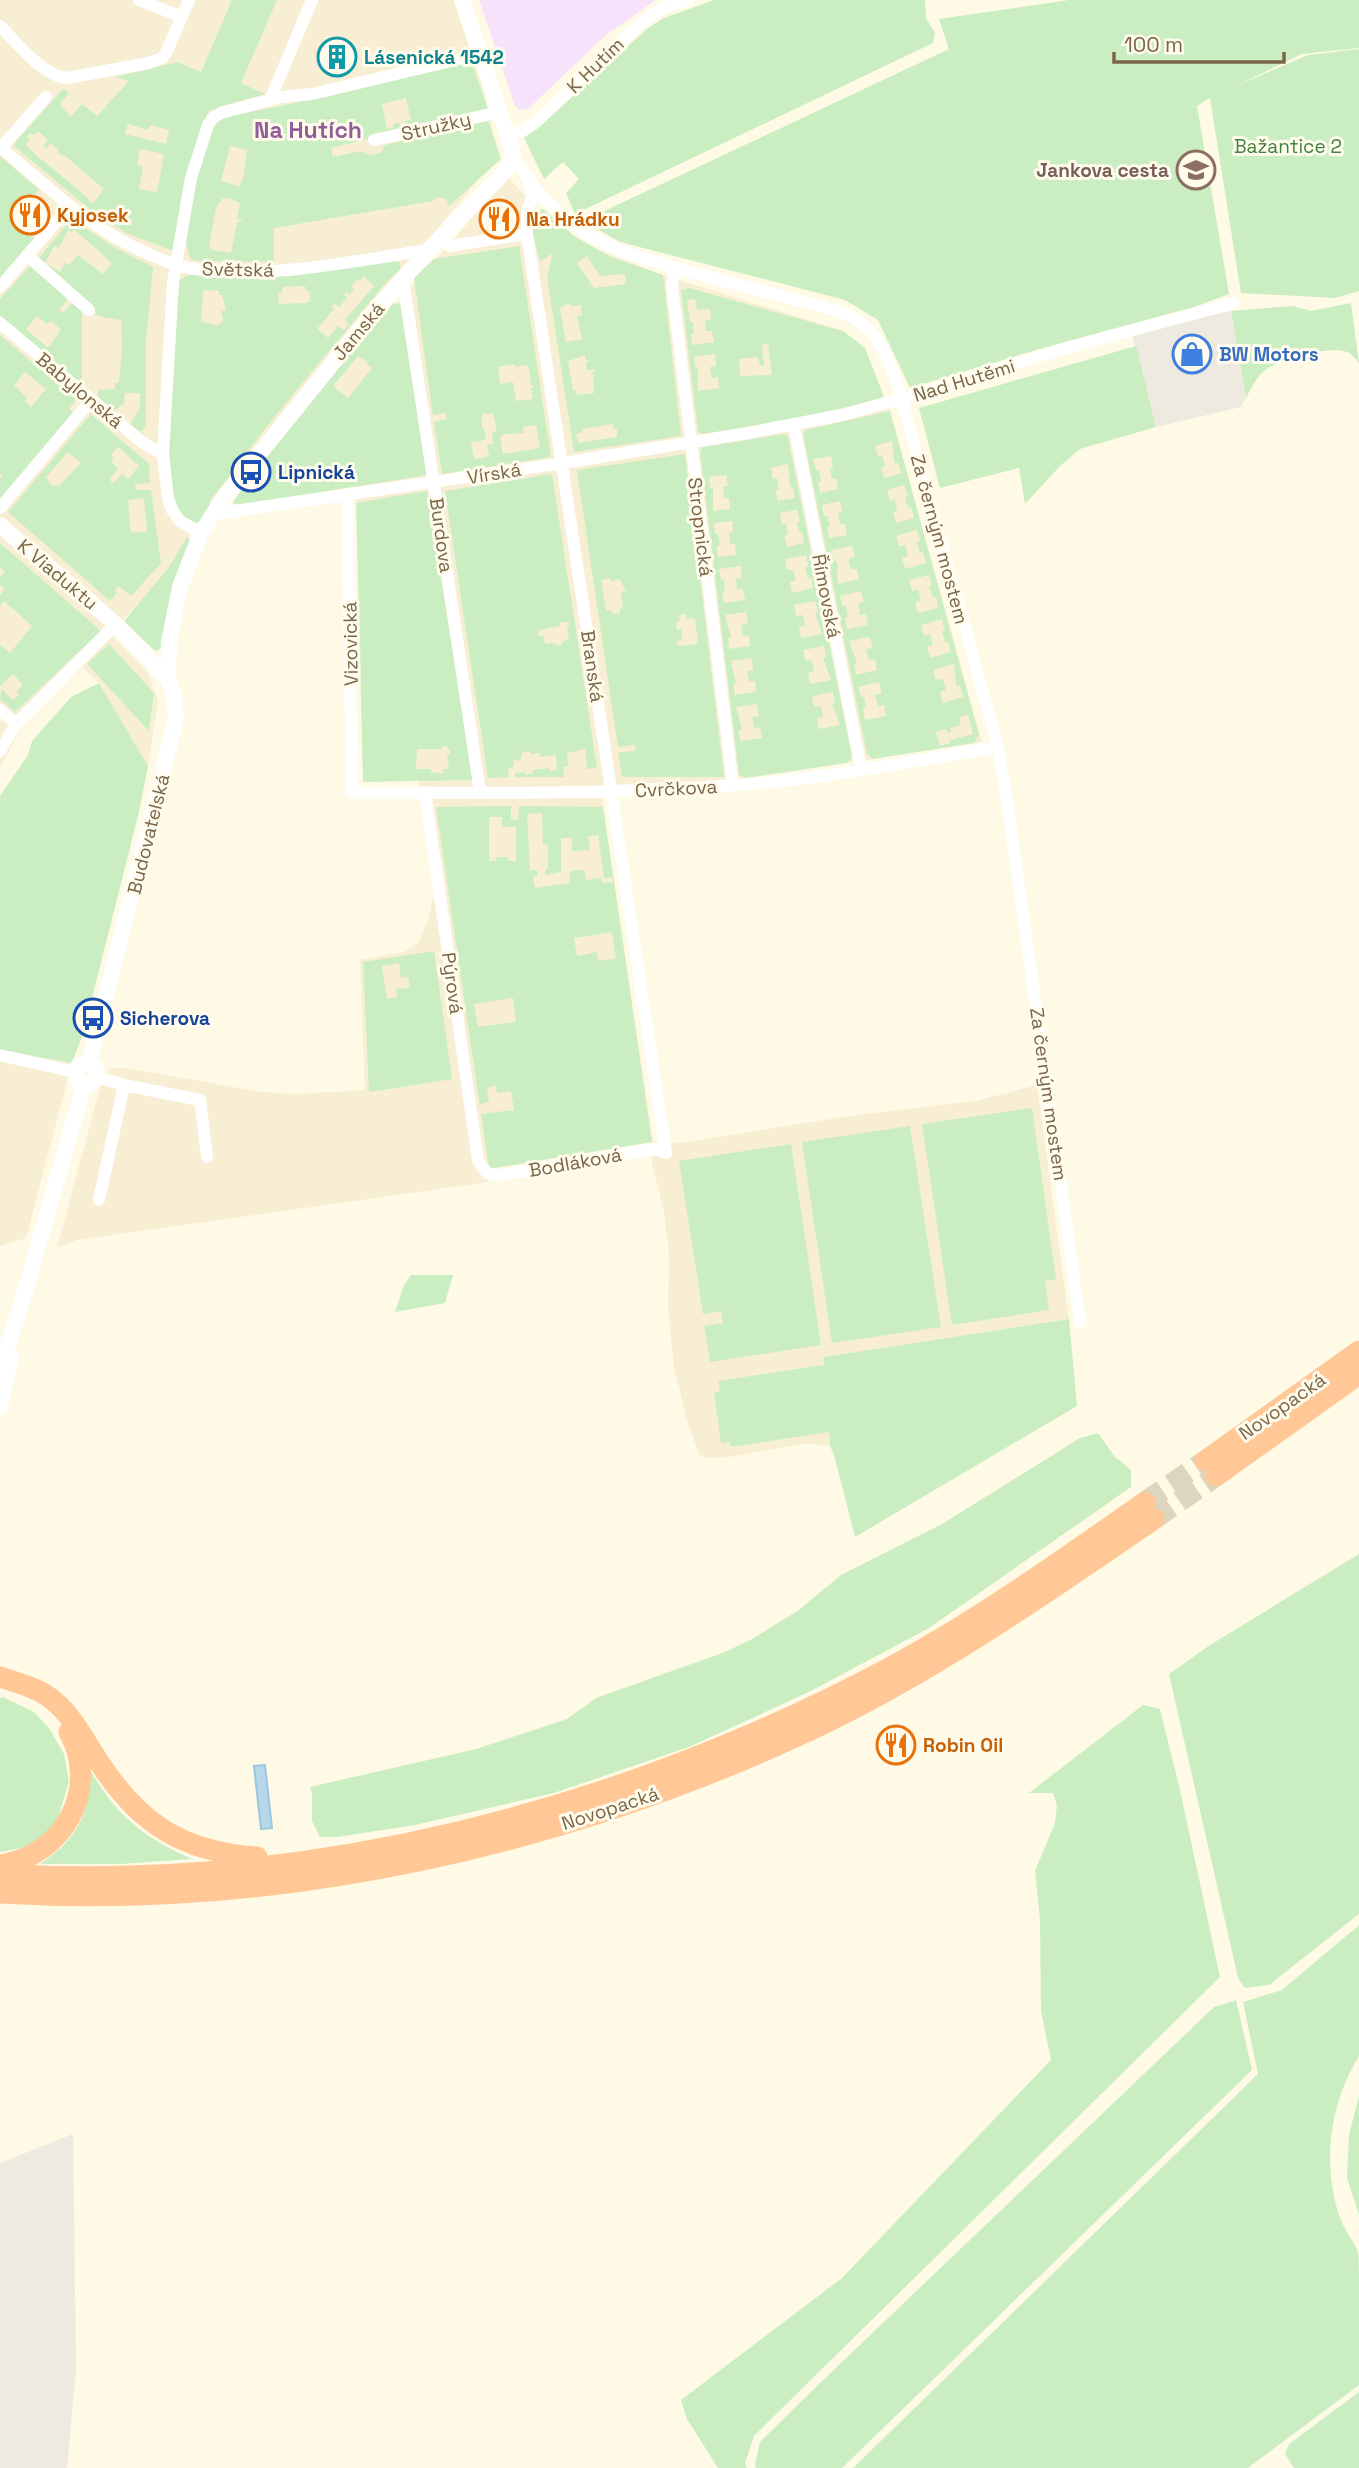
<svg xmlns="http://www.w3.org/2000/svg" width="1359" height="2468" viewBox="0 0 1359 2468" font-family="'Space Grotesk',sans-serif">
<rect width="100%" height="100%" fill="#fefae5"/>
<!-- residential -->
<path fill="#f7eed3" d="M0 0H469L477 65 499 155 210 502 171 570 110 633 148 673 158 701 148 766 99 683 82 667 24 722 0 769Z
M508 177 562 236 663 275 843 331 865 348 890 411 982 742 741 779 600 785 653 1142 681 1143 849 1116 975 1101 1037 1085 1069 1319 824 1357 830 1446 807 1443 729 1457 706 1458 699 1454 687 1420 674 1367 668 1308 669 1256 664 1212 652 1164V1142L489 1169V1182L77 1240 57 1248 100 1088 109 1069 125 1068 262 1092 297 1094 365 1090 360 960 404 952 419 942 429 918 434 892 418 778H365L356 487 233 503 314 398Z
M0 1050 72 1063 26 1238 0 1246Z"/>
<!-- industrial -->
<path fill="#eeeae0" d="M1231 311 1246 398 1241 407 1156 427 1132 335 1141 330Z
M73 2134 76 2370 67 2468H0V2163Z"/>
<!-- education -->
<path fill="#f7e2fb" d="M479 0H656L606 35 528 109 520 110 515 106Z"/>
<!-- green -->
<path fill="#caeec2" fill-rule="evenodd" d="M232 0H277L241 83 265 94 221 106 208 112 195 148 173 251 126 233 87 207 14 146 17 140 63 89 69 93 60 104 70 117 82 104 97 116 129 81 115 77 177 62 201 72ZM128 124 148 130 150 125 169 130 166 144 125 134ZM38 131 48 140 44 146 46 148 51 143 59 150 57 152 62 156 64 155 104 189 93 203 42 159 41 160 26 145 30 139 27 137 30 133 34 135ZM140 149 164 154 157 192 139 189 143 167 137 165Z
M714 0H925L926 18 935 33 933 43 575 214 566 193 579 179 563 162 544 179 524 138 539 127 648 28 664 18Z
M1069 0H1359V48L1302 54 1236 86 1308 55 1359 49V291L1335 298 1241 293 1210 98 1197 106 1229 294 1194 307 1036 350 910 388 878 320 845 300 620 242 583 221 949 49 939 19Z
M467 63 472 64 488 109 331 148 333 157 361 151 369 155 381 153 385 145 488 121 501 159 449 206 446 199 439 197 433 201 274 228V262L199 261 192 260C173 235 205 151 215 122L225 117 330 96ZM406 98 411 120 405 121 406 125 400 126 399 123 393 124 394 127 387 129 382 104ZM230 146 247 150 243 178 239 186 221 181ZM228 198 240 203 237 219 244 221 237 222 231 253 213 250 209 247 216 208 222 199Z
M0 156 39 190 12 219 35 239 0 282Z
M543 209 574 236 611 257 663 275 681 436 574 452 547 276 553 253 540 262C537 247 527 224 536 210ZM587 256 600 276 625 274 626 284 594 288 577 263ZM570 303 571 306 581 305 582 315 577 316 582 339 566 342 560 308ZM585 355 586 360H589L586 363 587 370 595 369V371L588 373 593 372 594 393 577 395 576 390H573L568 361ZM613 424 614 429H617V437L578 443 576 434 582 432V429Z
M71 219 114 247 153 267 146 340V426L140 432 130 424 140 408V393H125L124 403 114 411 98 397V390L115 389V383H119L122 347 121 320 97 316 95 311 38 259ZM68 230 72 232 75 230 112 263 103 274 78 255 69 265 65 263 60 272 45 263 54 246 59 248Z
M519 246 551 457 442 474 434 422 447 419 446 413 433 415 414 278 434 259ZM514 364 515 367 528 365 531 385H533L534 387 531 388 533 399 516 401 513 382 500 384 498 367ZM493 413 497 431 492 433 493 444 487 445 489 456 474 459 471 442 486 440 484 428H482V414ZM536 425 540 448 503 454 500 437 504 434 524 433 523 427Z
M395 260 400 262V270L389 279 270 422 210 501 209 511 199 523 187 520 179 512 174 503 168 463 179 280 189 275 225 276ZM364 276 374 286 345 320 349 324 344 330 338 326 328 338 317 329 333 310 336 311 332 308 335 303 339 307 347 298 344 295 347 292 350 294 354 289 351 287 357 279 360 281ZM305 286 306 291H309L310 301 306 303 279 304 278 293H282V287ZM203 290 219 291V295H222L226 311H221L223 321 217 326 201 321Z
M30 266 68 299 59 310 63 313 72 303 82 312V379L77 381 0 315V299ZM37 316 46 324 51 321 61 330 48 348 26 329Z
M689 288 843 331 865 348 884 397C824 414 763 426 701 434L698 431 681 290ZM695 299 697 310 710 309 711 320H705L706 331H712L714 342 692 345 691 334 694 333 693 322H690L687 300ZM768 344 772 375 740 376 739 359 758 357 760 365H764L762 345ZM715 354 716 366 710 367 712 378 718 377 719 388 698 391V368H695L694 357Z
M394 303 400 304 427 475 240 505 232 503 300 413ZM358 356 368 362 367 364 372 368 348 398 333 386Z
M1351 303 1359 364C1356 358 1350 352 1343 351 1325 347 1278 360 1264 371 1256 378 1251 389 1246 398L1231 311 1292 306 1311 311Z
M0 335 76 400 69 409 74 413 0 501V479L3 476 0 474ZM25 372 46 389 31 407 25 401 27 398 14 385Z
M1136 346 1156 427 1080 449 1060 466 1025 504 1019 468 940 488 919 408Z
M890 411 979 735 974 743 873 759 867 754 803 434 806 430ZM892 441 894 461 895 463H898L901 473 884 478 881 468 885 466 882 455 878 456 875 446ZM831 456 833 467 830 468 832 479 836 478 838 489 820 493 818 482 821 481 819 470H816L813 459ZM904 485 908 496 905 497 908 508 911 507 914 518 896 523 893 512 897 511 895 500 890 501 887 490ZM840 501 842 512 838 513 840 524H845L847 535 829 538 827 527 830 526 828 516H824L822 505ZM917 530 920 541 917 542 920 553 923 552 926 563 905 569 902 558 908 556 905 545 899 546 896 536ZM852 546 855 557 848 559 851 569H857L859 579 838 584 837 561H834L831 550ZM929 575 932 585 929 587 933 597H936L938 608 918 613 915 603 921 600 918 590 912 591 909 580ZM861 591 864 602 858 604 860 615 866 614 868 625 847 629 845 618 848 617 846 606 843 607 840 596ZM942 619 945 630 942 631 945 642 948 641 951 652 930 658 927 647 933 645 930 634 924 636 921 625ZM870 637 873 648 866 649 869 660 875 659 877 670 856 675 854 664 857 663 849 641ZM954 664 956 684 957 686H960L963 697 943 703 940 692 946 690 943 679 936 680 933 670ZM879 682 882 693 875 695 878 706 884 705 886 716 865 720 863 709 866 708 864 697H861L858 687ZM968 715 973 734 950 740V743L940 746 936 732 946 729 948 733 951 732 950 728 961 725 959 717Z
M91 414 149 464 150 483 135 484 136 490H151L161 563 131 596 119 586 115 590 117 593 110 601 8 512ZM118 447 139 466 128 479 122 474 112 484 110 478 118 469 111 462 114 458 111 455ZM68 452 81 463 58 487 54 485 52 486 46 477ZM144 498 147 531 131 533 128 500Z
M784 434 788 437 852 757 847 763 745 778 739 775 700 451 703 447ZM788 464 790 487H793L795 498 778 501 775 490 779 489 777 478 773 479 771 468ZM726 475 728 486 723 487 724 498H729L730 509 713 511V488H710L709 477ZM797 510 800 521 797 522 799 532H802L804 543 787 547 784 536 788 534 786 524H782L780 513ZM732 521 733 532 729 533 730 544H735L736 555 718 557 717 546 720 545 718 534H715L714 523ZM806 555 808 566 805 567 808 578H811L813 588 792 593 790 582 796 580 793 570H787L785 559ZM741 566 742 578 736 579 737 590 743 589 745 600 724 603 722 592 725 591 724 580H721L719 569ZM815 601 818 612 815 613 822 634 801 638 799 627 805 626 803 615 796 616 794 605ZM746 612 748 624 741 625 743 636 749 635 750 646 729 649 728 638 731 637 725 615ZM824 646 826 657 823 658 831 680 810 684 808 673 814 671 812 660 805 661 803 650ZM752 658 753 670 747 671 749 682 755 681 756 692 735 695 733 684 736 683 731 661ZM833 692 835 703 832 704 840 725 819 729 817 718 823 717 821 706 814 707 812 696ZM757 704 759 716 752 717 754 728 760 727 762 738 740 741 739 730 742 729 736 707Z
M685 454 724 777H622L618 753 636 750 635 745 618 747 577 470ZM610 578 611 581 619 579 626 591 621 592 623 608 620 609V613L613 614 612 610 606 611 601 580ZM686 614V619L695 618 698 644 678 646 677 641 682 640 681 629 677 630 676 622 680 621 679 615Z
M552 474 597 768 587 769 585 749 567 753 568 766 563 767 564 777H515V773L525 772V775L533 773V770L549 768 550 771 557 770 556 755 540 757 539 753 531 754 530 751 522 752 520 761 513 759 514 766 508 769 509 777 488 778 445 491ZM560 622H569V626L567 627 569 640 563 641 561 645 557 646 554 643 545 644 543 635 538 636 539 630 560 626Z
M427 491 473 780 363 782 356 503ZM445 745 451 752 447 756 449 769H443V774L431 772V769H416L417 749H441Z
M187 537 192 544 163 648 155 651 124 621 169 567Z
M0 543 101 631 15 712 0 699 2 689 13 700 19 695 16 692 23 685 13 674 0 686V645L10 653 32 626 4 601 0 606V595L5 589 0 585V577L5 572 0 567Z
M109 644 154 693 149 731 87 664Z
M99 683 148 766 139 812 83 1034 72 1063 0 1050V796L28 755 32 741 71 697Z
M511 806V819L518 820 519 806 603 807 652 1142 489 1169 436 807ZM542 813 543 844 548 845V869L545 870V875L561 872V884L535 888 533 877 537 876V870H530L527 814ZM489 817H502V827H516V861H509L508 857H496V861H489ZM598 835 604 878 612 877 613 882 602 883 601 878 586 880 584 870 570 871V883L561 884V838H572V851C577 851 584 850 590 850L588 836ZM612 932 616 959 598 961 597 952 577 956 574 938ZM513 998 516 1022 478 1027 474 1004ZM496 1086 497 1093 511 1091 514 1110 481 1114 480 1104 489 1102 487 1088Z
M434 951 452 1079 369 1092 363 962ZM399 963 401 978 408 977 410 988 396 989 397 997 387 999 382 966Z
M1032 1108 1056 1279 1045 1281 1049 1310 952 1325 922 1124Z
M910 1126 941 1327 832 1343 802 1142Z
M791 1144 821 1345 710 1362 704 1326 723 1323 721 1311 703 1314 679 1161Z
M411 1275H453L445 1303 395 1312 404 1285Z
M1069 1319 1077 1406 855 1537 834 1455 830 1446 829 1432 731 1447 730 1442 721 1443 714 1392 720 1391 718 1381 824 1365V1357Z
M1098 1433 1115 1457 1131 1470V1487L929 1628 809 1692 689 1747 554 1793 415 1825 337 1837H320L312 1821V1794L310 1787 476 1749 567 1719 596 1698 725 1652 752 1639 799 1610 841 1575 942 1524 1080 1438Z
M1359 1554V1914L1269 1985 1245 1988 1238 1978 1169 1674 1210 1645Z
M3 1697 34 1712 49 1728 64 1754 69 1781 57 1822 43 1837 22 1848 0 1852V1698Z
M1143 1705 1160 1709 1180 1790 1220 1977 754 2436 745 2463 747 2468H718L687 2419 681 2400 842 2278 1051 2060 1041 2011 1040 1920 1035 1871 1055 1823 1057 1805 1053 1793H1029Z
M90 1770C116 1815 144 1838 192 1859L121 1864H40C79 1837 88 1817 90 1770Z
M1359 1925V2056C1330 2103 1322 2162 1339 2215 1344 2230 1353 2240 1358 2252 1359 2261 1359 2275 1359 2284 1359 2318 1359 2352 1359 2385L1248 2468H853L1258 2074 1243 2002 1282 1990Z
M1236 2000 1252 2070 842 2468H756L755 2465 760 2442 820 2383 1214 2007Z
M1359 2096V2215L1347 2178 1349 2135Z
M1359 2392V2468H1294L1285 2454 1289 2444Z"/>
<!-- water -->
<path fill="#b7d8eb" stroke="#9cc5de" stroke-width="2" d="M265 1765 272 1828 261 1829 254 1766Z"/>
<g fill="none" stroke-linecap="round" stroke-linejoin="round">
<!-- highway-tunnel -->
<path stroke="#ddd5be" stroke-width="21" stroke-dasharray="21 10" stroke-linecap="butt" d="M1145 1502 1205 1461
M1154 1519 1216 1476"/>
<!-- street -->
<path stroke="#fff" stroke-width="12" d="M139 0 182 17
M0 26C16 42 44 77 67 78L149 63 162 58 166 53 189 0
M270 100 312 0
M509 138 535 123 643 21 663 8 688 0
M374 140 499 112
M0 147C41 181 79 218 126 243 147 254 173 266 196 269 268 280 357 260 429 250
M1 148 46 97
M513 157 542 197 560 213 585 233 618 250 686 271 842 312C877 328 884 349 897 383L998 747 1006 793 1080 1322
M449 246 527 234
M27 255 89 310
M675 268 672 286 733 785
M403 279 480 792
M0 287 69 207
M0 323 143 443 163 454
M794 425 861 768
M347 495 352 793C492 792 633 796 772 782 846 775 923 759 998 747
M0 508 91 400
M214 514 563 463 742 434 842 415 915 395 1073 346 1234 303
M201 533 180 521 172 510 168 498 163 454 173 282 191 178 208 125 213 118 221 113 281 97 312 94 480 54
M0 710 16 724
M0 751 16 724 115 625
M425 792 478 1160C485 1172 487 1176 501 1175L655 1149 666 1153 527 234V211L533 194 529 181
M0 1055 75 1072
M97 1077 124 1085 200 1100 207 1157
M99 1200 124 1085"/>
<!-- secondary -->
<path stroke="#fff" stroke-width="16" d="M0 525 110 619 168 679 174 694 176 719 89 1063
M168 679 169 642 180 587 201 533 225 496 383 301 429 250 505 171 513 157 511 146 462 0
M84 1085 78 1081 75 1072 79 1065 89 1063
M84 1085 90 1084 97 1077 95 1067 89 1063
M0 1368 22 1302 84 1085
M0 1407 11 1356"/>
<!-- highway -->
<path stroke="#ffc896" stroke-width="21" d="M1205 1461 1359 1351
M1216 1476 1359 1374
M0 1677C18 1683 39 1688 54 1701 73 1717 85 1741 99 1762 139 1824 183 1852 257 1857
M0 1865C63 1856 101 1790 69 1732
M0 1874C307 1893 621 1811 891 1667 980 1619 1062 1560 1145 1502
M0 1893C280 1910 569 1845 821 1725 939 1668 1046 1593 1154 1519"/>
</g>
<!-- icons -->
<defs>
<symbol id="building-ring" viewBox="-11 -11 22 22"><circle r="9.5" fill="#fffcee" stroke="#0f9aa8" stroke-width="1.5"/><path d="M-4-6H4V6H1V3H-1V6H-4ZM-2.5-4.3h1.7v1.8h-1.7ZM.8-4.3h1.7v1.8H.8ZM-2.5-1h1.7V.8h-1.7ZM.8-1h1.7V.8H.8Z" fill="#0f9aa8"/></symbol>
<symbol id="school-ring" viewBox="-11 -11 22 22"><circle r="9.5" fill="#fffcee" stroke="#8d6e63" stroke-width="1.5"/><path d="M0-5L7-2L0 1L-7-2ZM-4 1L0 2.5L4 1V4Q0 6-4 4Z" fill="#8d6e63"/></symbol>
<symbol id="restaurant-ring" viewBox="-11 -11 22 22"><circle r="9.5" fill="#fffcee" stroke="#e8710a" stroke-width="1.5"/><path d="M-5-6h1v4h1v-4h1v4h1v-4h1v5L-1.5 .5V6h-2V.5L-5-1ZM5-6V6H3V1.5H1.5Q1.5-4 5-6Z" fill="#e8710a"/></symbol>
<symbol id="shop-ring" viewBox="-11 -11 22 22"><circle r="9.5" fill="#fffcee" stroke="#3f7fe0" stroke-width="1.5"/><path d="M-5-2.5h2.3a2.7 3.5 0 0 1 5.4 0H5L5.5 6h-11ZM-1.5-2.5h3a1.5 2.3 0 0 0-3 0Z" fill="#3f7fe0"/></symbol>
<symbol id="bus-ring" viewBox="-11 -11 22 22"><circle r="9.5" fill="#fffcee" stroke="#1a4fb4" stroke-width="1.5"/><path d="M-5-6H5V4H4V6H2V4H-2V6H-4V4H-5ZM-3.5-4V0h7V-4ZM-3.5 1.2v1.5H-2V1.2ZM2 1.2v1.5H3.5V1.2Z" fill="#1a4fb4"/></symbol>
</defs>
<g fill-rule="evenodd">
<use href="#building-ring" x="315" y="35" width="44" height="44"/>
<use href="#school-ring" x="1174" y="148" width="44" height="44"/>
<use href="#restaurant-ring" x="8" y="193" width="44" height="44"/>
<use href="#restaurant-ring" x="477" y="197" width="44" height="44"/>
<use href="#shop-ring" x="1170" y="332" width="44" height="44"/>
<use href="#bus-ring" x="229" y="450" width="44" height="44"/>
<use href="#bus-ring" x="71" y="996" width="44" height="44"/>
<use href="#restaurant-ring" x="874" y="1723" width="44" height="44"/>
</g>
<g text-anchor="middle" stroke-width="6" stroke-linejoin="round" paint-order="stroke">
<!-- culture labels -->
<g font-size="19" font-weight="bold" fill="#0d838f" stroke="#fffcee" text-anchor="start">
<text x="364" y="64">Lásenická 1542</text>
</g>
<!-- street labels -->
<g font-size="19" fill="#7b6547" stroke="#fffcee">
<text transform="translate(595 65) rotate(-44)" y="7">K Hutím</text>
<text transform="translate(436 126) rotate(-13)" y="7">Stružky</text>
<text transform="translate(238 269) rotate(1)" y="7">Světská</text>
<text transform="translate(358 331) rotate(-50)" y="7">Jamská</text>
<text transform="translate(964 380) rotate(-17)" y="7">Nad Hutěmi</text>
<text transform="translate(80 390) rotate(40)" y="7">Babylonská</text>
<text transform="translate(494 473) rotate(-9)" y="7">Vírská</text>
<text transform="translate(701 527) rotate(83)" y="7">Stropnická</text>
<text transform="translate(442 535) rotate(82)" y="7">Burdova</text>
<text transform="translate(940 539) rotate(75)" y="7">Za černým mostem</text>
<text transform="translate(58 574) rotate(40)" y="7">K Viaduktu</text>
<text transform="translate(827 596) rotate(79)" y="7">Římovská</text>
<text transform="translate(350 644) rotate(-91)" y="7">Vizovická</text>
<text transform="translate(593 666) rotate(82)" y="7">Branská</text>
<text transform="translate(676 788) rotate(-3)" y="7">Cvrčkova</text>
<text transform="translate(148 834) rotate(-76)" y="7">Budovatelská</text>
<text transform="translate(453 983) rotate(82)" y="7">Pýrová</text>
<text transform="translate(1049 1094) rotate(82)" y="7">Za černým mostem</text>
<text transform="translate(575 1162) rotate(-10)" y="7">Bodláková</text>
<text transform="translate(1282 1406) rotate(-35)" y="7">Novopacká</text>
<text transform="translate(610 1808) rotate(-18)" y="7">Novopacká</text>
</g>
<!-- park labels -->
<g font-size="19" fill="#42823d" stroke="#fffcee">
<text x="1288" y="153">Bažantice 2</text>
</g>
<!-- education labels -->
<g font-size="19" font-weight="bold" fill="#785e54" stroke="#fffcee" text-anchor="end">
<text x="1169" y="177">Jankova cesta</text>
</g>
<!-- food labels -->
<g font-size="19" font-weight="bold" fill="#c56008" stroke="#fffcee" text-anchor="start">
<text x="57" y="222">Kyjosek</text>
<text x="526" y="226">Na Hrádku</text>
<text x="923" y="1752">Robin Oil</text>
</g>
<!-- shop labels -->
<g font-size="19" font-weight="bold" fill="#366cbe" stroke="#fffcee" text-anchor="start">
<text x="1219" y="361">BW Motors</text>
</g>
<!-- transit labels -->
<g font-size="19" font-weight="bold" fill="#164399" stroke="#fffcee" text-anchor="start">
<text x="278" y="479">Lipnická</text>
<text x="120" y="1025">Sicherova</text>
</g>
<!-- quarter labels -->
<g font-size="23" font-weight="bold" fill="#915e98" stroke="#fffcee">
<text x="308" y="138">Na Hutích</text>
</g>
</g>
<!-- scale -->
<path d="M1114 52v10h170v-10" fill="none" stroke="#7b6547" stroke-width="3.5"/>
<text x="1124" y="52" font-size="21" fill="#7b6547" stroke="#fffcee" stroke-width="5" paint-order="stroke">100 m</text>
</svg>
